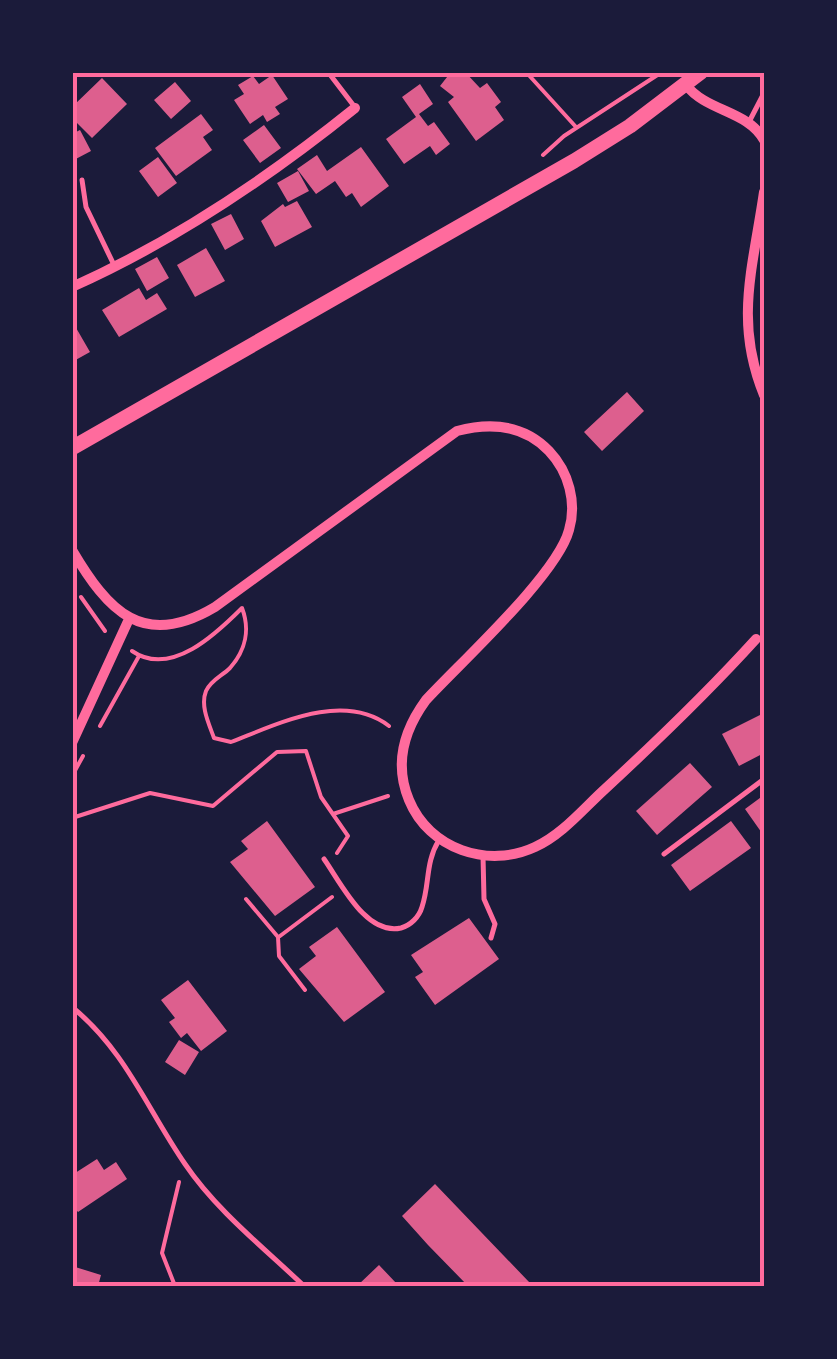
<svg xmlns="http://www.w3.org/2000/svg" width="837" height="1359" viewBox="0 0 837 1359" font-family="Helvetica,sans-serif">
<rect width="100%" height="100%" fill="#1b1b3a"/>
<!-- building -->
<path fill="#dd5f8e" d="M451 72H465L480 88 487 83 501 102 495 107 504 120 476 141 448 102 454 97 440 86Z
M272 75 288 99 275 107 280 114 267 122 263 115 250 124 234 100 244 94 238 85 253 76 259 84Z
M102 78 127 104 92 138 72 118V107Z
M175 82 191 101 171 119 154 100Z
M420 84 433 104 419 114 428 126 434 122 450 144 436 155 430 146 404 164 386 139 416 117 402 97Z
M201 114 213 130 203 137 212 150 176 176 155 148Z
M264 125 281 148 260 163 243 140Z
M80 130 91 151 72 161V134Z
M361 147 389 186 361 207 352 193 346 197 335 181 316 194 297 169 317 155 327 171Z
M158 157 177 183 158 197 139 171Z
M298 171 309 191 288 202 277 183Z
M297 201 312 227 275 247 261 221 283 204 285 207Z
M231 214 244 239 225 250 211 224Z
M206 248 225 281 195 297 177 265Z
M157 257 169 278 147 291 135 269Z
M139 288 146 300 157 293 167 309 119 337 102 310Z
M75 326 90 352 72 362V328Z
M627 392 644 411 602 451 584 432Z
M764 713V753L739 766 722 734Z
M690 763 712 787 657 835 636 811Z
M764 795V836L745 809Z
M267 821 315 887 275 916 230 862 248 849 241 841Z
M731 821 751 848 690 891 671 865Z
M469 918 499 959 435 1005 415 977 423 972 411 955Z
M337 927 385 992 344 1022 299 969 316 956 309 947Z
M188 980 227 1031 201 1051 187 1033 181 1038 169 1022 175 1018 161 1000Z
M179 1040 199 1052 185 1075 165 1062Z
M97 1159 104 1170 116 1162 127 1179 78 1212 72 1205V1175Z
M435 1184 530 1283 526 1286H468L428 1245 402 1216Z
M379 1265 397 1284 357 1286Z
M72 1266 101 1275 98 1286H72Z"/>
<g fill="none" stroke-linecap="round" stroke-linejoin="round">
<!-- path -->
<path stroke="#ff6b9d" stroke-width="4" d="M526 72 576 127
M543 155 564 136 662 72
M81 597 105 631
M132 651C171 678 217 633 242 608 250 629 246 650 230 668 222 676 211 680 206 691 200 706 209 724 214 738L231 742C278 724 343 691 389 726
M100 726 139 656
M72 776 83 756
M333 814 388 796
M72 818 150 793 213 806 277 752 306 751 321 797 348 836 337 853
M246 899 278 937 279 956 305 990
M280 936 332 897
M175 1286 162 1253 179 1182"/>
<!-- service -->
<path stroke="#ff6b9d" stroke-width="5" d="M328 72 354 106
M749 122 764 93
M82 180 86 207 114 265
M664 854 764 779
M483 856 484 899 495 924 491 938
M324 859C341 883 366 936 401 928 411 925 419 917 422 907 430 883 425 863 439 840
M72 1007C126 1051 147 1109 185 1164 216 1210 264 1248 304 1286"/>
<!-- minor -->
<path stroke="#ff6b9d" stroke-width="10" d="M686 85C707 112 747 110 764 140
M764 192C753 268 734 322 764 395
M72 287C175 241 268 178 355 108
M72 550C108 611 143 650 215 607L457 431C491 422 524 425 549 451 569 472 577 503 569 530 557 575 461 662 426 700 404 730 394 764 409 800 429 849 488 869 535 847 562 835 584 808 605 789 658 740 708 692 756 639
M72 743 129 619"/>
<!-- secondary -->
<path stroke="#ff6b9d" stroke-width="15" d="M72 448 574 161 630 126 701 72"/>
</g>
<!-- border -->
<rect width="837" height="1359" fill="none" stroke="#1b1b3a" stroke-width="150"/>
<rect x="75" y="75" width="687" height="1209" fill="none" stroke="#ff6b9d" stroke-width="4"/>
</svg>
